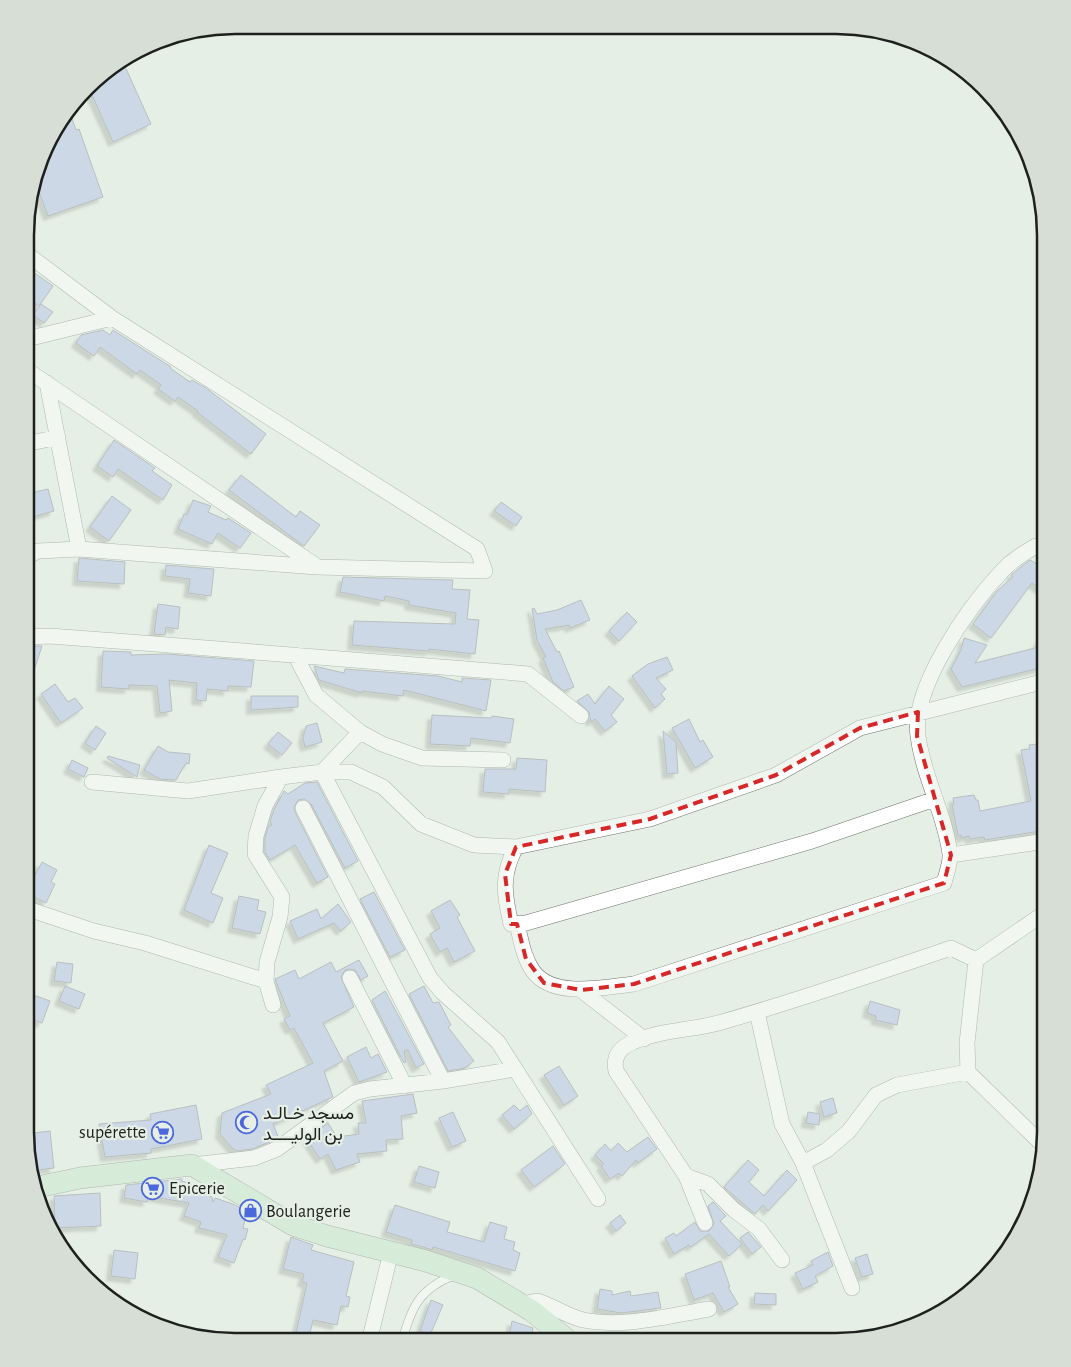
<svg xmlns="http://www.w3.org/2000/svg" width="1071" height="1367" viewBox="0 0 1071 1367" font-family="'Alegreya Sans',Vazirmatn,sans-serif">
<defs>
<filter id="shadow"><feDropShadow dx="-4.5" dy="4.5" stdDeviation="1" flood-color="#0004"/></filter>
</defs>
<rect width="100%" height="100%" fill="#e6efe6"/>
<!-- building -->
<path fill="#afbde6" stroke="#81858f" filter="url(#shadow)" d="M123 62 151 124 113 142 92 95 76 102 97 77Z
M69 110 76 130 79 129 103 197 48 216 35 181 53 130Z
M33 272 53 286 39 306 27 297V281Z
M41 304 53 312 44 323 33 315Z
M103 330 110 335 113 330 171 367 170 368 190 382 192 380 206 388 266 434 251 454 197 412 198 411 178 397 175 401 158 389 161 385 140 370 137 374 100 347 94 356 76 343 81 335Z
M114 440 155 468 152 471 172 485 163 500 118 469 113 477 97 466Z
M241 475 296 517 300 511 320 525 304 546 229 490Z
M48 489 54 511 26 519V494Z
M112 496 131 510 109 541 90 527Z
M193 500 211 506 208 512 226 520 228 518 251 533 240 548 218 533 212 544 178 529 184 514 187 515Z
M501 502 522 517 516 526 494 511Z
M79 558 125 562 124 584 77 581Z
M1030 560 1046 569V593L1032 583 991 638 973 624 997 591 1013 577 1011 575Z
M166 565 214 569 211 596 188 593 190 579 165 576Z
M343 577 453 580 452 589 470 590 467 619 479 620 475 654 429 649V651L352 645 354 621 455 624 456 613 409 605V601L385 596 384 601 340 592Z
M581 600 590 620 570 628 569 625 545 629 557 652 559 651 574 687 564 691 553 682 543 658 546 657 537 640 532 609 534 608 537 614 557 610Z
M158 604 180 607 178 629 166 627 165 635 154 634Z
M627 612 637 622 619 641 609 631Z
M1046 628V664L1040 666V668L962 687 951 669 961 650 964 638 987 645 975 663 1035 648Z
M26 646H42L28 689H26Z
M103 651 131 652V655L167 654 254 661 251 687 228 686V691L207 689 206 701 196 700 197 683 169 680 172 711 160 713 157 686 129 685V689L101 687Z
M667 657 673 670 656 678 666 689 661 694 665 699 655 708 632 676 648 664Z
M314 666 344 673 345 669 438 676 462 682V678L491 680 486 711 404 690 403 696 362 691V693L319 680Z
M55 684 68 702 75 698 83 708 61 723 41 694Z
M609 686 624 699 611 715 617 722 605 731 595 719 591 722 589 712 577 701 588 694 595 704Z
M251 696H298V707L251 710Z
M432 715 491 718 492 716 514 719 510 743 471 738 470 746 430 744Z
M689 719 700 742 703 740 713 757 695 768 672 728Z
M317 723 322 742 305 747 303 738 306 726Z
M96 726 106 733 95 750 85 743Z
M663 731 676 742 678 773 667 774Z
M278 732 292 743 282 755 268 744Z
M1046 743V830L985 840 984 837 970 839 969 836 961 838V835H958L952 805 954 804 953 798 974 795 976 800H978L980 811 1031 801 1021 750 1030 749 1029 745Z
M158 746 168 752 190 754 189 764 186 763 176 780 160 779 144 770Z
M108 756 140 765 137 777 107 758Z
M517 758 547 760 545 792 509 789V794L483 792 485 769H516Z
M72 760 88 768 84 777 68 769Z
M317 782 358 861 345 868 311 804 304 799 298 800 294 807 295 812 328 877 317 883 295 845 270 860 265 852V838L268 827 272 825 270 821 274 810 284 791 288 794 305 783Z
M209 845 228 853 211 893 223 898 213 923 184 910Z
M42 862 57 870 51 882 55 884 46 903 26 893Z
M374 892 405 950 390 957 360 899Z
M239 896 259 900 257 910 266 912 260 934 232 928Z
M450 900 460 915 457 917 475 951 454 962 447 948 440 952 430 934 440 928 431 911Z
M338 904 351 922 341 931 334 923 298 939 290 921 317 909 321 919Z
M359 960 368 976 361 980 355 970 350 969 345 970 341 977 354 1007 323 1023 343 1061 324 1071 333 1097 273 1124 278 1136 272 1141 252 1149 237 1151 232 1148 220 1134 222 1113 271 1094 266 1085 313 1063 294 1028 290 1030 284 1019 290 1016 275 979 295 970 299 979 331 962 336 972Z
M57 962 73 964 71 983 54 981Z
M65 986 85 994 79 1009 59 1001Z
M424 986 433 1003 439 1002 451 1025 448 1027 474 1061 465 1068 448 1071 409 994Z
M385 991 397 1013 424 1064 416 1068 408 1050 404 1051 406 1062 404 1063 372 1000Z
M25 992 50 1001 42 1023 25 1016Z
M870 1001 900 1010 897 1025 875 1020 876 1016 867 1013Z
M366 1047 371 1058 378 1054 387 1072 359 1082 347 1057Z
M559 1066 578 1096 564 1105 544 1075Z
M413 1094 417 1113 401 1116 403 1139 386 1140 387 1151 357 1154 360 1162 336 1170 328 1154 320 1159 307 1139 328 1123 337 1137 359 1134 358 1123H366L362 1101Z
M833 1098 837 1113 824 1117 820 1102Z
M196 1105 202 1139 151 1149V1153L105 1157 99 1124 151 1120 150 1114Z
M514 1105 520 1111 527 1105 532 1114 514 1129 502 1115Z
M453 1112 466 1141 452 1147 439 1118Z
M808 1112 820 1114 819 1125 806 1123Z
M50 1131 54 1168 30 1171 25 1134Z
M648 1137 657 1149 638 1163 636 1160 622 1176 619 1173 610 1179 601 1166 604 1164 595 1155 605 1144 611 1151 618 1143 627 1152Z
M553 1146 565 1164 534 1187 521 1170Z
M748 1160 759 1170 749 1182 764 1196 787 1170 797 1180 768 1211 763 1205 755 1214 724 1187Z
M419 1166 439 1172 435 1188 414 1182Z
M182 1179V1181L211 1191 209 1196 212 1197 213 1202 215 1198 233 1204 247 1212 243 1228 248 1229 245 1240 243 1239 234 1263 218 1257 227 1235 199 1228 201 1222 184 1216 189 1203 148 1196 147 1202 124 1198 126 1185Z
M100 1193 101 1226 55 1228 54 1196Z
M713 1202 726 1216 720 1221 742 1244 729 1256 709 1234 691 1247 689 1245 674 1254 665 1238 674 1233 676 1236 695 1222 700 1231H709L714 1224 708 1206Z
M395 1205 450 1222 447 1232 484 1242 490 1222 507 1227 504 1239 515 1242 513 1250 520 1253 515 1271 433 1247 432 1250 423 1247 411 1244 412 1240 386 1232Z
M620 1215 626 1223 616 1231 610 1223Z
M748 1232 761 1247 752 1254 740 1238Z
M291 1237 313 1245 311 1250 354 1262 346 1296 350 1297 348 1307 341 1306 337 1325 313 1320 308 1342H294L307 1283 302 1282 304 1274 283 1269Z
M114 1250 138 1253 135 1279 111 1276Z
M828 1252 833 1266 815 1276 818 1282 803 1289 795 1273 813 1265 811 1261Z
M867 1254 873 1274 862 1277 855 1258Z
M721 1261 730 1287H728L738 1304 724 1312 713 1293 694 1300 685 1274Z
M600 1289 612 1291V1295L630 1291 631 1296 658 1292 661 1308 621 1313 597 1309Z
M755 1293 776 1294V1305L754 1304Z
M431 1300 443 1305 430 1335 420 1331Z
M512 1321 533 1328 530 1342H508Z"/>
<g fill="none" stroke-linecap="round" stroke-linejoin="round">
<defs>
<path id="lane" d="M402 1342C411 1307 420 1288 455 1275"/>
<path id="street" d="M27 339 112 318
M27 370 315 565
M47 383 79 549
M26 444 58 437
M26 557 38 551 79 549 317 567 485 571 477 549 112 318 27 254
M26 637 50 636 143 643 528 674 581 716
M295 655 316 695 360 732 322 772
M360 732 382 744 422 758 503 760
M322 772 430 978 443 993 498 1042 598 1199
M92 782 188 791 281 777
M935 799 812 841 526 923 511 924C504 894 501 875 516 847L650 819 776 775 860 728 1046 681
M303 808 443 1081
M951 855 1046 841
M25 908 94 931 145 943 266 981
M517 924C521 939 523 957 533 971 553 999 604 987 634 984L944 883C946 875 951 862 950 854 945 814 923 776 918 736 911 687 970 605 1003 570 1012 560 1024 553 1036 546L1046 551
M976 960 967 1043 968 1072 1045 1147
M350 978 405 1086
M581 990 644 1039
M273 1005 266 981 267 962 280 917 282 897 255 854 256 836 265 806 281 777 322 772H351L383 787 421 824 474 845 516 847
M757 1012 782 1124 803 1163 852 1288
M803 1163 827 1150 849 1131 876 1095 897 1085 968 1072
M192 1165 254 1158 277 1149 354 1093 370 1089 443 1081 515 1069
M686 1176 708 1184 734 1210 759 1229 782 1260
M705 1223 686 1176 616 1071C613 1057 619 1048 633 1042 659 1030 695 1030 722 1022 799 1000 875 974 951 948L976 960 1046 912
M522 1304 537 1301C553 1306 567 1316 583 1320 624 1328 669 1316 709 1309
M369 1342 391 1252"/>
<path id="secondary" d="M33 1188 80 1178 192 1165 293 1225 327 1236 426 1261 477 1278 532 1311 570 1342"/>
</defs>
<!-- lane casing -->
<use href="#lane" stroke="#6d756d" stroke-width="9"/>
<!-- street casing -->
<use href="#street" stroke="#6d756d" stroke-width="16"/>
<!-- secondary casing -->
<use href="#secondary" stroke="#6d756d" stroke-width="22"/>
<!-- lane -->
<use href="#lane" stroke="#fff" stroke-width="8"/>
<!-- street -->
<use href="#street" stroke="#fff" stroke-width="15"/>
<!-- secondary -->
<use href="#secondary" stroke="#c5e6ca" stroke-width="21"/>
</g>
<!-- marked area -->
<path d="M0 0H1071V1367H0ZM918 712 917 736 951 855 944 883 634 984 581 990 544 983 526 959 517 924H511L505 874 516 847 650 819 776 775 860 728Z" fill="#e6efe6" fill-opacity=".55" fill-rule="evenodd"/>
<path fill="none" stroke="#d62828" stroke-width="4" stroke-dasharray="10 6" stroke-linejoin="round" d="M918 712 917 736 951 855 944 883 634 984 581 990 544 983 526 959 517 924H511L505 874 516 847 650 819 776 775 860 728Z"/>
<!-- icons -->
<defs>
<symbol id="mosque-ring" viewBox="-11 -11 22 22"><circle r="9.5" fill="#e6efe6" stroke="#4d68dc" stroke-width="1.5"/><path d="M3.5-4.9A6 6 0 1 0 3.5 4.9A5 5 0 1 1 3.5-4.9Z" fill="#4d68dc"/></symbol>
<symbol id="supermarket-ring" viewBox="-11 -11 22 22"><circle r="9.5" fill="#e6efe6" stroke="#4d68dc" stroke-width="1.5"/><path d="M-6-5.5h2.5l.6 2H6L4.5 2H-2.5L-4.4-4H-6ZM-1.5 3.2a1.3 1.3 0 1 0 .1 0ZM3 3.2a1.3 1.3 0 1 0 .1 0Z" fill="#4d68dc"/></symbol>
<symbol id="shop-ring" viewBox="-11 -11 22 22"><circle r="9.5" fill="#e6efe6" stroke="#4d68dc" stroke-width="1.5"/><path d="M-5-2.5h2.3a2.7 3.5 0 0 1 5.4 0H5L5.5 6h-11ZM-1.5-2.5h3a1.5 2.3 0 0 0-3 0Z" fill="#4d68dc"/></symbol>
</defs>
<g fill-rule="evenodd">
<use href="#mosque-ring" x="234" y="1110" width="25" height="25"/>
<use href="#supermarket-ring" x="150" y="1120" width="25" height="25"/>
<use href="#supermarket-ring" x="140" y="1176" width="25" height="25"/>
<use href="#shop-ring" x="238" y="1198" width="25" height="25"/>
</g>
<g text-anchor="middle" stroke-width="4.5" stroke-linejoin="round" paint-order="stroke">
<!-- poi labels -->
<g font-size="18" fill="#1d201d" stroke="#e6efe6" text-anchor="start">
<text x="263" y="1119">مسجد خـالـد<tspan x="263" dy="21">بن الوليــــد</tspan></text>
<text x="146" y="1138" text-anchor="end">supérette</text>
<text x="169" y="1194">Epicerie</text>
<text x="266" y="1217">Boulangerie</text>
</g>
</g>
<!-- crop -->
<path d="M0 0H1071V1367H0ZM235 34H836A201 201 0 0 1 1037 235V1132A201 201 0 0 1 836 1333H235A201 201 0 0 1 34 1132V235A201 201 0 0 1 235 34Z" fill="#d6ded6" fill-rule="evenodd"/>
<path fill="none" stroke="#1d201d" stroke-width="2.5" d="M235 34H836A201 201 0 0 1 1037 235V1132A201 201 0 0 1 836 1333H235A201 201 0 0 1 34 1132V235A201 201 0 0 1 235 34Z"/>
</svg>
